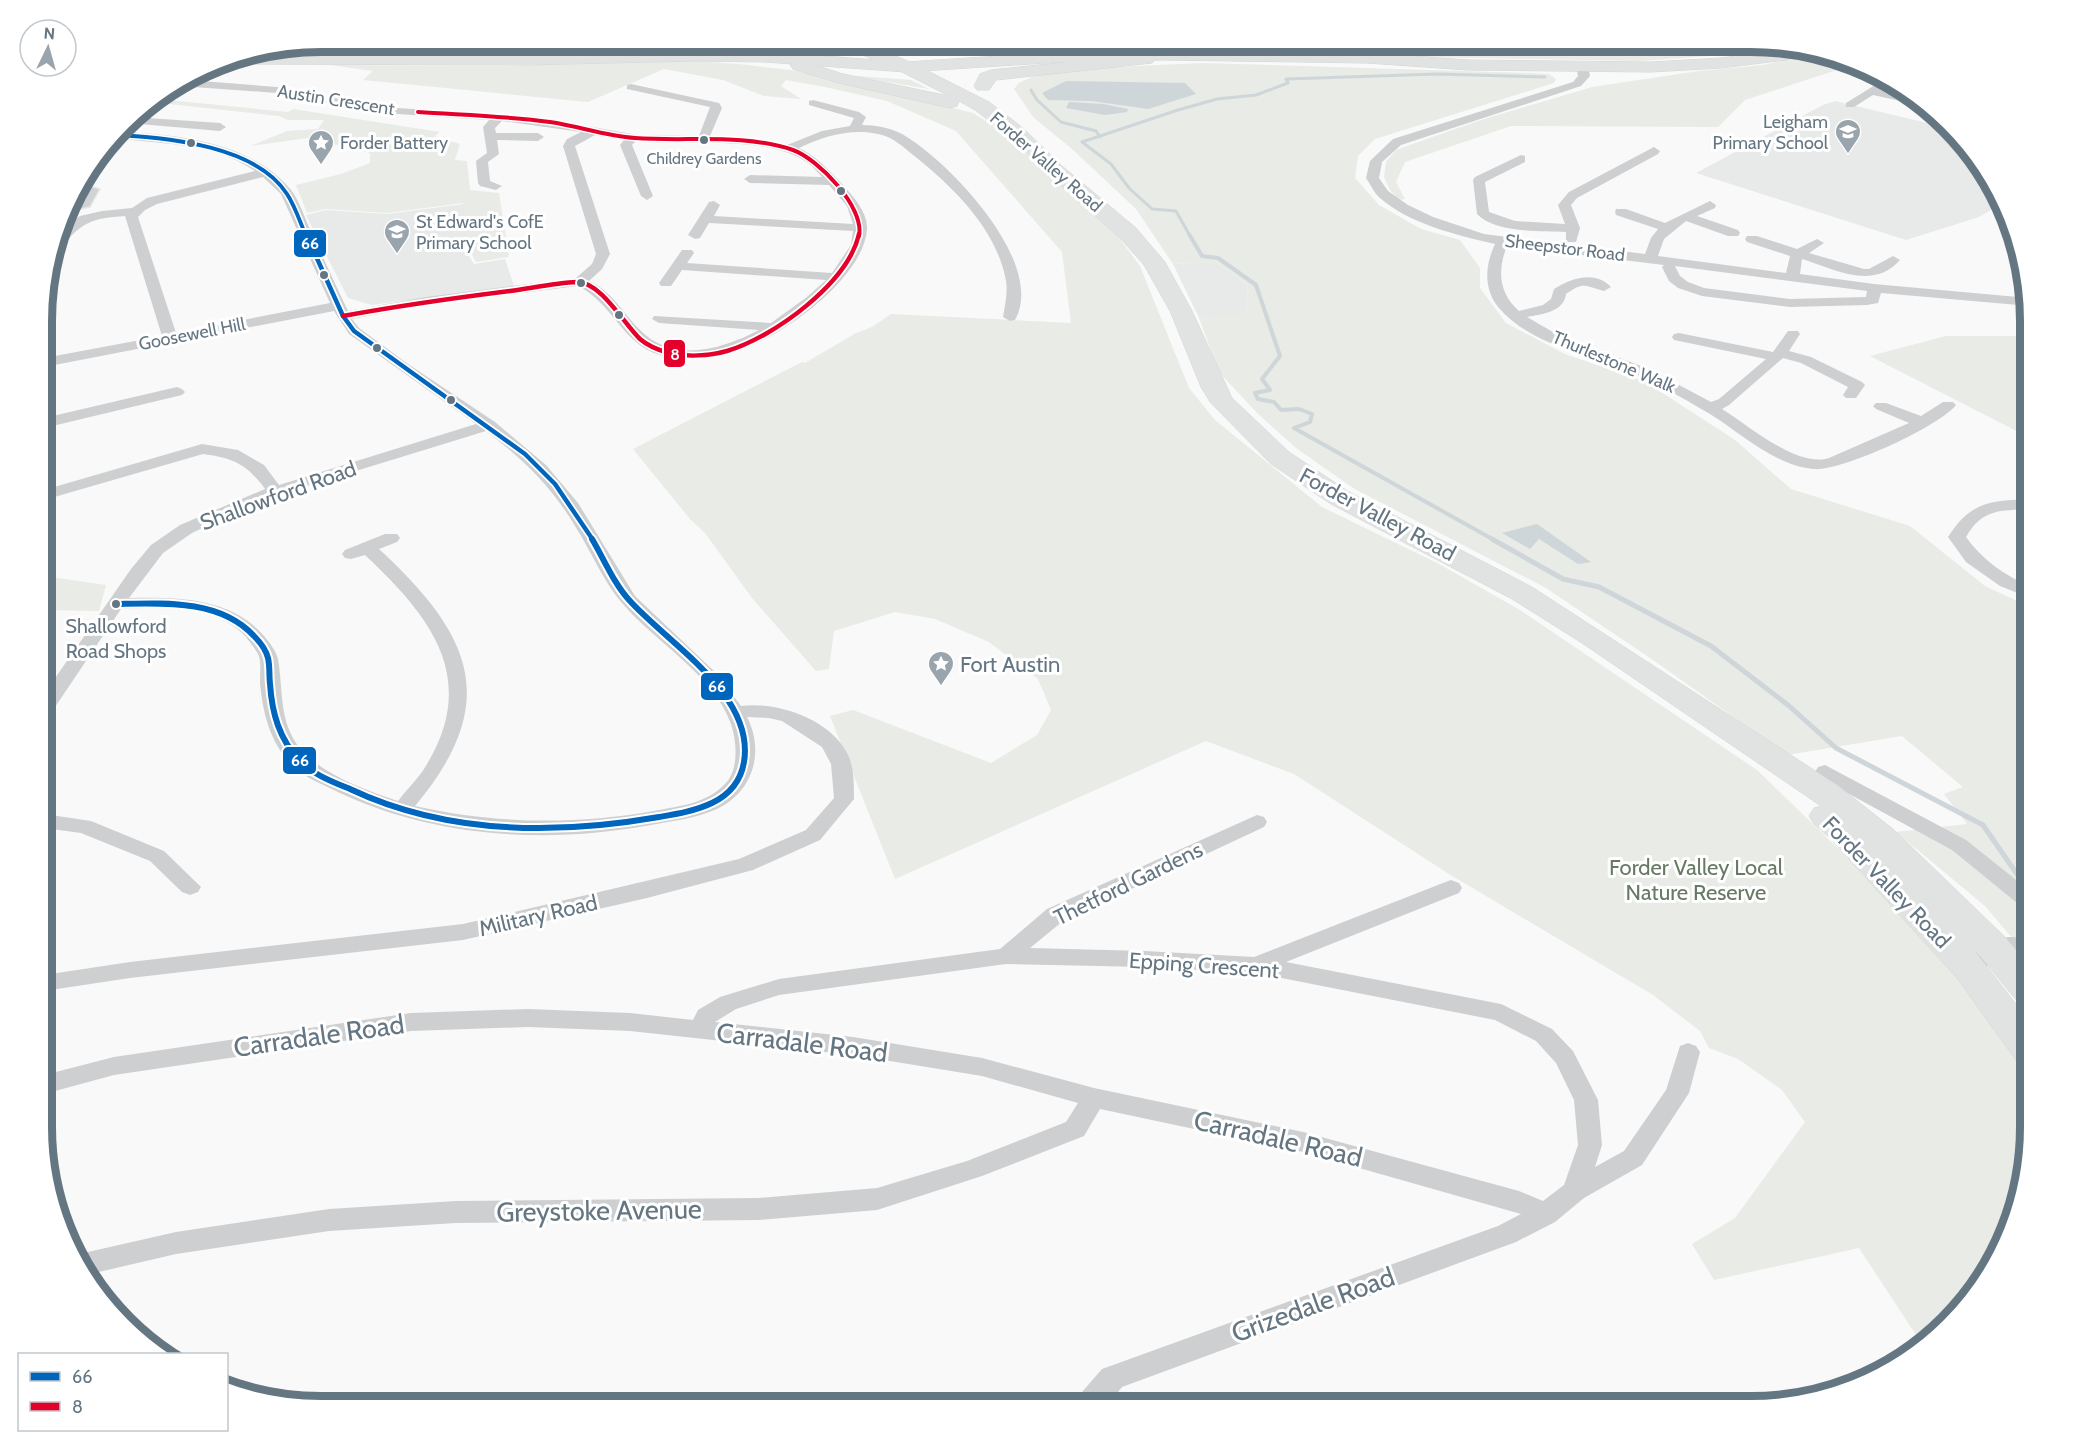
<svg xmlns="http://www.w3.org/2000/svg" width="2073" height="1449" viewBox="0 0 2073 1449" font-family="Cabin,sans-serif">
<rect width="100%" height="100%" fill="#f9f9f9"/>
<!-- built -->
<path fill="#e8e9e9" d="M1835 101 1944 127 2002 197 2003 203 1979 217 1906 240 1696 173 1823 105Z
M464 204 468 231 465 250 474 264 505 259 514 286 372 305 348 298 306 215 326 210 387 214Z
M1216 262 1248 286 1246 315 1199 318 1173 264Z"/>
<!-- green -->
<path fill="#e8ebe6" d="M530 42H817L847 52 836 60 555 54V45Z
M941 42H994L1025 46C986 54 971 58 933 44Z
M1653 43H1770L1782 45 1753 53 1639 61 1319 55 1328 48 1582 53 1631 48Z
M1822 53 1842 57 1855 64 1745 100 1718 127 1511 126 1405 162 1396 182 1405 199 1399 200 1390 190 1384 177 1386 162 1396 150 1421 141 1481 120 1592 87 1699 71 1763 65Z
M693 61 739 64 799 71 866 86 973 113 997 128 1116 234 1140 266 1189 388 1215 420 1322 507 1439 564 1520 610 1757 770 1920 928 2000 1029 2030 1075V1146L2016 1218 1973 1297 1920 1341 1859 1248 1714 1280 1692 1244 1735 1218 1805 1122 1782 1090 1738 1059 1709 1048 1700 1031 1653 995 1449 874 1294 774 1206 741 895 879 830 716 853 710 991 763 1037 735 1051 710 1038 679 989 642 935 619 895 612 834 631 829 669 816 671 752 598 705 533 690 519 633 449 802 362 805 363 856 333 872 327 891 314 1071 323 1062 252 956 131 887 101 825 87 786 80 781 86 801 99 764 96 723 80 664 69 588 102 363 80 373 71 330 65 504 66Z
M1203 63 1529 73 1549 74 1556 79 1554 83 1375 139 1358 156 1355 178 1379 205 1421 229 1460 240 1480 268V288L1506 323 1565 354 1644 381 1735 440 1791 489 1910 526 1985 586 2030 607V959L1985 906 1896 832 1967 824 1944 794 1963 787 1902 736 1787 755 1656 662 1546 588 1353 488 1296 448 1257 413 1219 372 1199 318 1246 314 1248 286 1216 262 1173 264 1136 209 1071 148 1034 118 1014 89 1019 83 1041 73 1094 68Z
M858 76 911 80 929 89 857 77Z
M157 99 288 112 293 109 440 132 435 136 460 144 455 160 467 161 470 190 499 193 509 257 476 262 468 248 463 203 387 213 326 209 307 213 296 185 341 174 370 163V153L308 138 250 146 287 131 318 129 324 120H288L279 116 152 102Z
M1946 336H2030V438L1870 356Z
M44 576 106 585 99 611 44 610Z"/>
<!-- water -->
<path fill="#ced6d9" d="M1066 81 1185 83 1196 94 1148 109 1092 101 1048 100 1042 93Z
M1069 102 1103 104 1128 109 1127 112 1105 115 1066 108Z
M1537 524 1591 562 1578 564 1539 539 1530 549 1502 533Z"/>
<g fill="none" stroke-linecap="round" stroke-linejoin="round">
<!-- stream-far2 -->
<path stroke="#ced6d9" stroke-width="3" d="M690 42 705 45H776L811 52
M1031 90 1037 100 1061 122 1096 131 1100 137
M1082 142 1111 164 1129 188 1152 209 1176 211 1190 236
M1082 142 1178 110 1217 99 1256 95 1288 83 1286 79 1438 74 1545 77"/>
<!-- stream-far1 -->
<path stroke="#ced6d9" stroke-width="4" d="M1189 234 1202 256 1218 258 1256 285 1280 356 1262 379 1270 390 1255 393 1258 399 1274 402 1281 410 1299 409 1312 414 1310 422 1294 428 1494 540"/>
<!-- stream -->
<path stroke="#ced6d9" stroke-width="5" d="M1492 539 1563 579 1599 587 1711 646 1788 705 1836 748 1983 825 2028 890"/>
</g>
<!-- building -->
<path fill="#d0d2d3" stroke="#e8e8e8" stroke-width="1.5" d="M82 183 100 189 90 207 66 213 71 197Z"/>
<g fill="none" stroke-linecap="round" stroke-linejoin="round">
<defs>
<path id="secondary" d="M1796 48 1813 51 1786 60 1721 68 1651 72 1468 70 1367 63 1164 60 1062 62 906 72 765 62 691 61 526 65 238 64 231 60 258 55H526L691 51 765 52 906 62 1062 52 1164 50 1367 53 1468 60 1651 62 1721 58Z"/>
<path id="primary" d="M839 42H863L912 63 989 102 1023 128 1062 166 1136 228 1165 262 1192 311 1232 398 1289 452 1349 492 1532 587 1837 785 1893 829 2006 938 2030 967V1005L2017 1001 1980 956 1974 950 2030 1022V1065L2016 1060 1957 978 1829 837 1814 824 1809 816 1814 808 1821 806 1582 643 1512 599 1331 504 1271 464 1210 402 1201 387 1170 311 1144 265 1120 238 1048 174 1009 136 975 110 959 101 957 106 950 108 839 83 793 69 790 65 793 61 799 60 843 74 949 96 900 71 842 46Z
M1146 54 1152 55 1155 59 1152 63 996 80 989 90H977L974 86 980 74 991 70Z"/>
</defs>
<!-- secondary casing -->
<use href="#secondary" stroke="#d5d6d7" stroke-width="1"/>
<!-- primary casing -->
<use href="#primary" stroke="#d5d6d7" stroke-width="1"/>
<!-- street -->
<path fill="#cecfd0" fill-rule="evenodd" d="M1582 63 1588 66 1590 76 1581 86 1401 145 1382 162 1379 178 1388 191 1408 205 1433 217 1484 234 1645 254 1651 238 1658 229 1616 215 1615 212 1616 209H1626L1665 223 1710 201 1716 205 1715 208 1697 216 1738 230 1740 233 1738 236H1728L1686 221 1664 239 1658 256 1786 273 1790 256 1747 242 1745 239 1747 236H1757L1797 249 1817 239 1824 243 1809 253 1864 269H1869L1893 256 1900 260C1873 291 1834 269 1802 259L1800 274 1874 284 2029 298 2030 306 1881 293 1878 303 1867 305 1790 307 1702 296 1678 288 1669 281 1662 267 1664 265 1507 246C1497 271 1499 293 1519 311L1543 305 1551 299 1554 289C1571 278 1595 270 1611 287L1604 291C1585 286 1584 281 1566 294 1564 312 1542 314 1527 317L1558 335 1649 369 1711 402 1719 399 1766 359 1674 340 1672 337 1674 334 1679 333 1773 352 1788 331H1798L1800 334 1789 351 1811 357 1862 382 1865 385 1856 398H1846L1843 395 1848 387 1801 363 1783 358 1729 405 1722 409C1748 425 1797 468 1829 458L1909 423 1876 409 1873 406 1876 403H1886L1921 416 1943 402H1953L1956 405C1940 426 1841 472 1813 469 1774 465 1742 434 1710 414 1681 397 1652 380 1621 368 1580 352 1529 343 1499 308 1483 289 1485 265 1495 244 1456 235 1410 224 1380 198 1374 193 1371 185 1366 178L1370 161 1393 139 1573 82 1578 76 1576 66ZM1675 266 1867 291 1866 297 1790 299 1704 288 1688 282 1680 276Z
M188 80 277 87 382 107 535 117 638 135 699 136 710 107 627 89V85L631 84 719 103 722 108 710 136 757 139 787 145 822 131 850 126 854 118 809 105V101L813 100 859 112 866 117 862 125C875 125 891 128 902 134 948 160 1047 263 1015 320L1010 321 1003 317C1005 305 1008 293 1006 281 997 230 955 189 917 158 904 148 894 137 878 134 852 128 823 136 799 148 816 156 828 169 841 183 852 195 868 212 867 229 864 279 778 340 732 353 708 360 685 361 660 355 623 345 612 302 578 286L426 305 352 319 359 328 408 364 495 422 546 465 578 503 635 596 716 673 741 706C778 701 833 720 849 757 854 770 854 785 854 799L820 840 753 870 647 898 463 940 130 978 44 991V975L130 962 463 924 739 859 806 830 834 798 831 764 822 747 782 721 769 718 747 717C765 752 753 792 717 809 697 818 673 821 651 825 548 844 436 838 340 793 324 785 305 778 293 766 270 743 263 714 260 683 260 674 261 664 259 656 256 649 250 643 246 637 215 604 163 608 121 609L51 713 44 715V694L131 569 151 545 180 525 265 489C247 464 233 458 203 454L44 500V490L202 444 238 450 264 465 279 485 476 424 349 334 334 311 44 367V358L162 336 125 216C93 218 80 222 61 249L55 250 61 230 80 216 102 211 132 208 147 198 255 171C213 142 164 145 117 138L122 132C180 135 251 142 291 190 299 200 304 216 309 227 322 255 335 284 348 311L426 297 576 278 592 264 596 254 563 146 567 139 581 132 502 121 495 128 496 133H538L544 137 538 141 497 140 499 154 488 162 490 181 502 186 496 190 480 186 478 183 476 161 487 153 483 127 489 120 382 113 277 93 179 86ZM595 135 624 140 620 145 641 196 647 200 653 196 632 145 636 141C682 146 766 135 805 161 812 165 817 172 822 177L750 175 744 179 750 183 829 185 847 206 853 224 714 216 720 205 714 201 709 202 688 235 695 239 700 238 709 223 853 231 851 245 832 273 687 263 694 253 692 250H682L659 283 661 286H671L682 270 826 280 807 297 771 323 654 316 652 319 659 323 759 330C721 350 672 364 639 329 622 312 612 291 589 281L602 269 610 254 575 146ZM263 177 281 194 330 303 176 333 138 217 145 210 157 204ZM486 431C522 458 552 487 575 526 591 551 603 581 622 603 655 642 714 675 731 724 737 742 739 770 725 784 706 804 679 806 654 811 575 825 494 824 415 806 503 701 471 634 379 549L397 542 400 538 397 534H385L345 550 342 554 345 558 351 559 365 555C431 617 481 679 424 769 417 780 406 790 398 801 365 790 315 772 296 743 279 717 283 688 278 659 276 651 270 643 264 636 231 597 176 597 129 598L163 553 192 533 228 516 281 494Z
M1880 82 1886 85 1880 90 1922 100 1927 107 1873 95 1854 107H1846V103Z
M133 117 220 123 226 127 220 131 128 123Z
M1654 147 1660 151 1658 154 1577 198 1571 205 1580 228 1576 242H1566V232C1541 231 1495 233 1477 214L1473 180 1475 177 1521 155 1525 156V162L1485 182 1489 212 1515 221 1565 224 1558 205 1569 192Z
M177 387 182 389 185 392 182 395 44 428V418Z
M2030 499V509C2000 511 1983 508 1966 537 1982 560 2005 575 2030 587V598L2000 586 1966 562 1948 537C1971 501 1990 501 2030 499Z
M1825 765 1966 840 2030 891V910L2022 907 1952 850 1818 777 1815 772 1818 767Z
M44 814 91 821 164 851 201 887 198 892 190 895 182 892 150 861 81 833 44 828Z
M1257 815 1264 817 1267 822 1264 827 1063 921 1030 948 1145 951 1254 957 1443 883 1451 880 1459 883 1462 888 1459 893 1286 962 1501 1004 1552 1029 1573 1051 1598 1100 1602 1145 1595 1167 1624 1151 1666 1090 1680 1046 1688 1043 1696 1046 1700 1052 1689 1093 1642 1165 1584 1198 1555 1222 1516 1242 1122 1387 1106 1407H1078L1082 1392 1102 1369 1498 1226 1521 1214 1303 1152 1100 1109 1084 1136 982 1176 877 1210 758 1220 456 1223 329 1231 176 1254 86 1275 80 1268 75 1255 79 1254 176 1232 329 1209 456 1201 758 1198 877 1188 967 1161 1066 1122 1078 1103 982 1076 853 1055 630 1031 528 1027 411 1031 114 1075 44 1094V1075L114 1057 411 1013 528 1009 630 1013 693 1020 698 1010 720 997 779 979 1000 949 1047 909ZM1006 964 1145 967 1256 973 1495 1020 1536 1041 1556 1063 1574 1100 1578 1145 1564 1185 1543 1201 1519 1191 1303 1132 1094 1088 982 1058 853 1037 715 1022 736 1009 779 995Z
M2009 937 2030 938V954H2003C1988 962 1980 980 1962 975L1959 969C1969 951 1989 939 2009 937Z"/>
<!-- secondary -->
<use href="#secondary" fill="#e1e2e2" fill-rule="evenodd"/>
<!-- primary -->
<use href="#primary" fill="#e1e2e2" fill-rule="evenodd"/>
<defs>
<path id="bus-1-far2" d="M119 135C170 138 256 146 287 194 295 206 300 222 306 236"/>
<path id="bus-1-far1" d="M306 234 343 316 354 331 525 454 555 484 593 540"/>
<path id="bus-1" d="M116 604C163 603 220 599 254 636 260 642 266 650 268 658 270 666 269 676 270 684 272 713 279 739 300 761 312 774 333 782 350 789 445 834 556 835 659 817 694 811 737 804 744 762 755 695 670 645 630 601 614 584 604 559 592 539"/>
<path id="bus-2-far1" d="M418 112C462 115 506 116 550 122 578 126 606 136 635 138 686 142 743 133 793 150 818 159 865 207 859 236"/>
<path id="bus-2" d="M343 316C398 306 454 298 510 291 532 288 555 283 577 282 601 282 624 324 640 339 648 346 658 350 669 353 687 357 709 356 727 351 774 337 848 283 859 234"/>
</defs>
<!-- bus-1-far2 casing -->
<use href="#bus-1-far2" stroke="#fff" stroke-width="7"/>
<!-- bus-1-far1 casing -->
<use href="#bus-1-far1" stroke="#fff" stroke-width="8"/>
<!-- bus-1 casing -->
<use href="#bus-1" stroke="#fff" stroke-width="10"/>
<!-- bus-2-far1 casing -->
<use href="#bus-2-far1" stroke="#fff" stroke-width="7"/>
<!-- bus-2 casing -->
<use href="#bus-2" stroke="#fff" stroke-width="8"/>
<!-- bus-1-far2 -->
<use href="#bus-1-far2" stroke="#0065bd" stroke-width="4"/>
<!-- bus-1-far1 -->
<use href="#bus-1-far1" stroke="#0065bd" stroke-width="4.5"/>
<!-- bus-1 -->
<use href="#bus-1" stroke="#0065bd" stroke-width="6"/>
<!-- bus-2-far1 -->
<use href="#bus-2-far1" stroke="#e4002b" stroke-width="4"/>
<!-- bus-2 -->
<use href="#bus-2" stroke="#e4002b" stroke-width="4.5"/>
</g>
<!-- icons -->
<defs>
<symbol id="school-pin" viewBox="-11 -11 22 30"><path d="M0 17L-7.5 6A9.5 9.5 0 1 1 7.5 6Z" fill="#99a4ac" stroke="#fff"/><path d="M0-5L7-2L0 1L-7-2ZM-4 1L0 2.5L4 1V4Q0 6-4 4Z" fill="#fff"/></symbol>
<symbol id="sight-pin" viewBox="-11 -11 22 30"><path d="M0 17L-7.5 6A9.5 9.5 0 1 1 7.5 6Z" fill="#99a4ac" stroke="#fff"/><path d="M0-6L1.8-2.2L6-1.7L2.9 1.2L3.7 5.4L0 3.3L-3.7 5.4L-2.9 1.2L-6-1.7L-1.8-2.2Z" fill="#fff"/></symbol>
</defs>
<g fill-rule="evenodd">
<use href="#school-pin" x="1833" y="117" width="30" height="40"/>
<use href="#sight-pin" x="306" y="128" width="30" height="40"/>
<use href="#school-pin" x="382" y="217" width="30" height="40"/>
<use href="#sight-pin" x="926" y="649" width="30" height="40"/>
</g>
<!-- markers -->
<g fill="#657683" stroke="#fff" stroke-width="2">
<circle cx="704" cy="140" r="5"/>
<circle cx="191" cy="143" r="5"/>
<circle cx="841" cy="191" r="5"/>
<circle cx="324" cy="275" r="5"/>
<circle cx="581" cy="283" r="5"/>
<circle cx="619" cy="315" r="5"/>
<circle cx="377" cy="348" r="5"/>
<circle cx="451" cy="400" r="5"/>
<circle cx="116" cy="604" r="5"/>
</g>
<g text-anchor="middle" stroke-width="6" stroke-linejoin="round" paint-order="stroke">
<!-- far-bus labels -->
<g font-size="16" fill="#657683" stroke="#fff">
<text x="704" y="164">Childrey Gardens</text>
</g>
<!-- far-street labels -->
<g font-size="18" fill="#657683" stroke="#fff">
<text transform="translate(336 100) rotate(9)" y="6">Austin Crescent</text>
<text transform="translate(1046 162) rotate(41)" y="6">Forder Valley Road</text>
<text transform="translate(1565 248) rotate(7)" y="6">Sheepstor Road</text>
<text transform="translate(192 334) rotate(-11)" y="6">Goosewell Hill</text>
<text transform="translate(1614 362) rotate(23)" y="6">Thurlestone Walk</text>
</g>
<!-- far-poi labels -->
<g font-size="18" fill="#657683" stroke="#fff" text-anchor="start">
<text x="1828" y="128" text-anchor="end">Leigham<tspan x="1828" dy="21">Primary School</tspan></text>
<text x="340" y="149">Forder Battery</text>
<text x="416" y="228">St Edward's CofE<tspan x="416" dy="21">Primary School</tspan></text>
</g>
<!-- bus labels -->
<g font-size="20" fill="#657683" stroke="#fff">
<text x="116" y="633">Shallowford<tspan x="116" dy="25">Road Shops</tspan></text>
</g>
<!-- street labels -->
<g font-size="22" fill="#657683" stroke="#fff">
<text transform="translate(278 495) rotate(-20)" y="8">Shallowford Road</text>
<text transform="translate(1378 514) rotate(28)" y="8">Forder Valley Road</text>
<text transform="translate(1887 882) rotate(46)" y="8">Forder Valley Road</text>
<text transform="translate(1128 883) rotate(-26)" y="8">Thetford Gardens</text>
<text transform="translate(538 915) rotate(-13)" y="8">Military Road</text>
<text transform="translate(1204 965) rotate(4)" y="8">Epping Crescent</text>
</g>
<!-- poi labels -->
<g font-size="22" fill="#657683" stroke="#fff" text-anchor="start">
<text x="960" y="672">Fort Austin</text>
</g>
<!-- park labels -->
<g font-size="22" fill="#687a64" stroke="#fff">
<text x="1696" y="875">Forder Valley Local<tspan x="1696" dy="25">Nature Reserve</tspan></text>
</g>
<!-- near-street labels -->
<g font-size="27" fill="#657683" stroke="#fff">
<text transform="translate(319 1036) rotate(-8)" y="9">Carradale Road</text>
<text transform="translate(802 1043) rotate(7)" y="9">Carradale Road</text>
<text transform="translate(1278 1139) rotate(13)" y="9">Carradale Road</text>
<text transform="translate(599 1211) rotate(-1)" y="9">Greystoke Avenue</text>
<text transform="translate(1313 1305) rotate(-20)" y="9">Grizedale Road</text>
</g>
</g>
<!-- crop -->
<path d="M0 0H2073V1449H0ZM321 52H1751A269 269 0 0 1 2020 321V1127A269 269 0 0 1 1751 1396H321A269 269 0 0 1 52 1127V321A269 269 0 0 1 321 52Z" fill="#fff" fill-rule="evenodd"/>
<path fill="none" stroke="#657683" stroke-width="8" d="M321 52H1751A269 269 0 0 1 2020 321V1127A269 269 0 0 1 1751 1396H321A269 269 0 0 1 52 1127V321A269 269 0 0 1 321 52Z"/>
<g stroke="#fff" stroke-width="2">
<rect x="293" y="229" width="34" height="29" rx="6" fill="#0065bd"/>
<rect x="663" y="339" width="23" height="29" rx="6" fill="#e4002b"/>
<rect x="700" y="672" width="34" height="29" rx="6" fill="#0065bd"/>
<rect x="282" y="746" width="35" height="29" rx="6" fill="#0065bd"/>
</g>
<g font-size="16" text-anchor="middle" font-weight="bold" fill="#fff">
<text x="310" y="249">66</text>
<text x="675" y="360">8</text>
<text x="717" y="692">66</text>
<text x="300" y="766">66</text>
</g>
<!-- legend -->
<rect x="18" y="1353" width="210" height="78" fill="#ffffff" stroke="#c1c8cd" stroke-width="1.5"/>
<rect x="30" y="1372" width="30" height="9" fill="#0065bd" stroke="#c1c8cd" stroke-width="1.5"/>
<text x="72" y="1383" font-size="18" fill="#657683">66</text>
<rect x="30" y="1402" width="30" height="9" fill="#e4002b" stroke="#c1c8cd" stroke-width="1.5"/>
<text x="72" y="1413" font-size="18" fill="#657683">8</text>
<!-- north arrow -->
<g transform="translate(48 48) rotate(5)"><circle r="28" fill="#ffffff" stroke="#c1c8cd" stroke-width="1.5"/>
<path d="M0-4.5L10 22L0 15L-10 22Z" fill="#99a4ac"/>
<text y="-9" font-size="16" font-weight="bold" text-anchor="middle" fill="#657683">N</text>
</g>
</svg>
